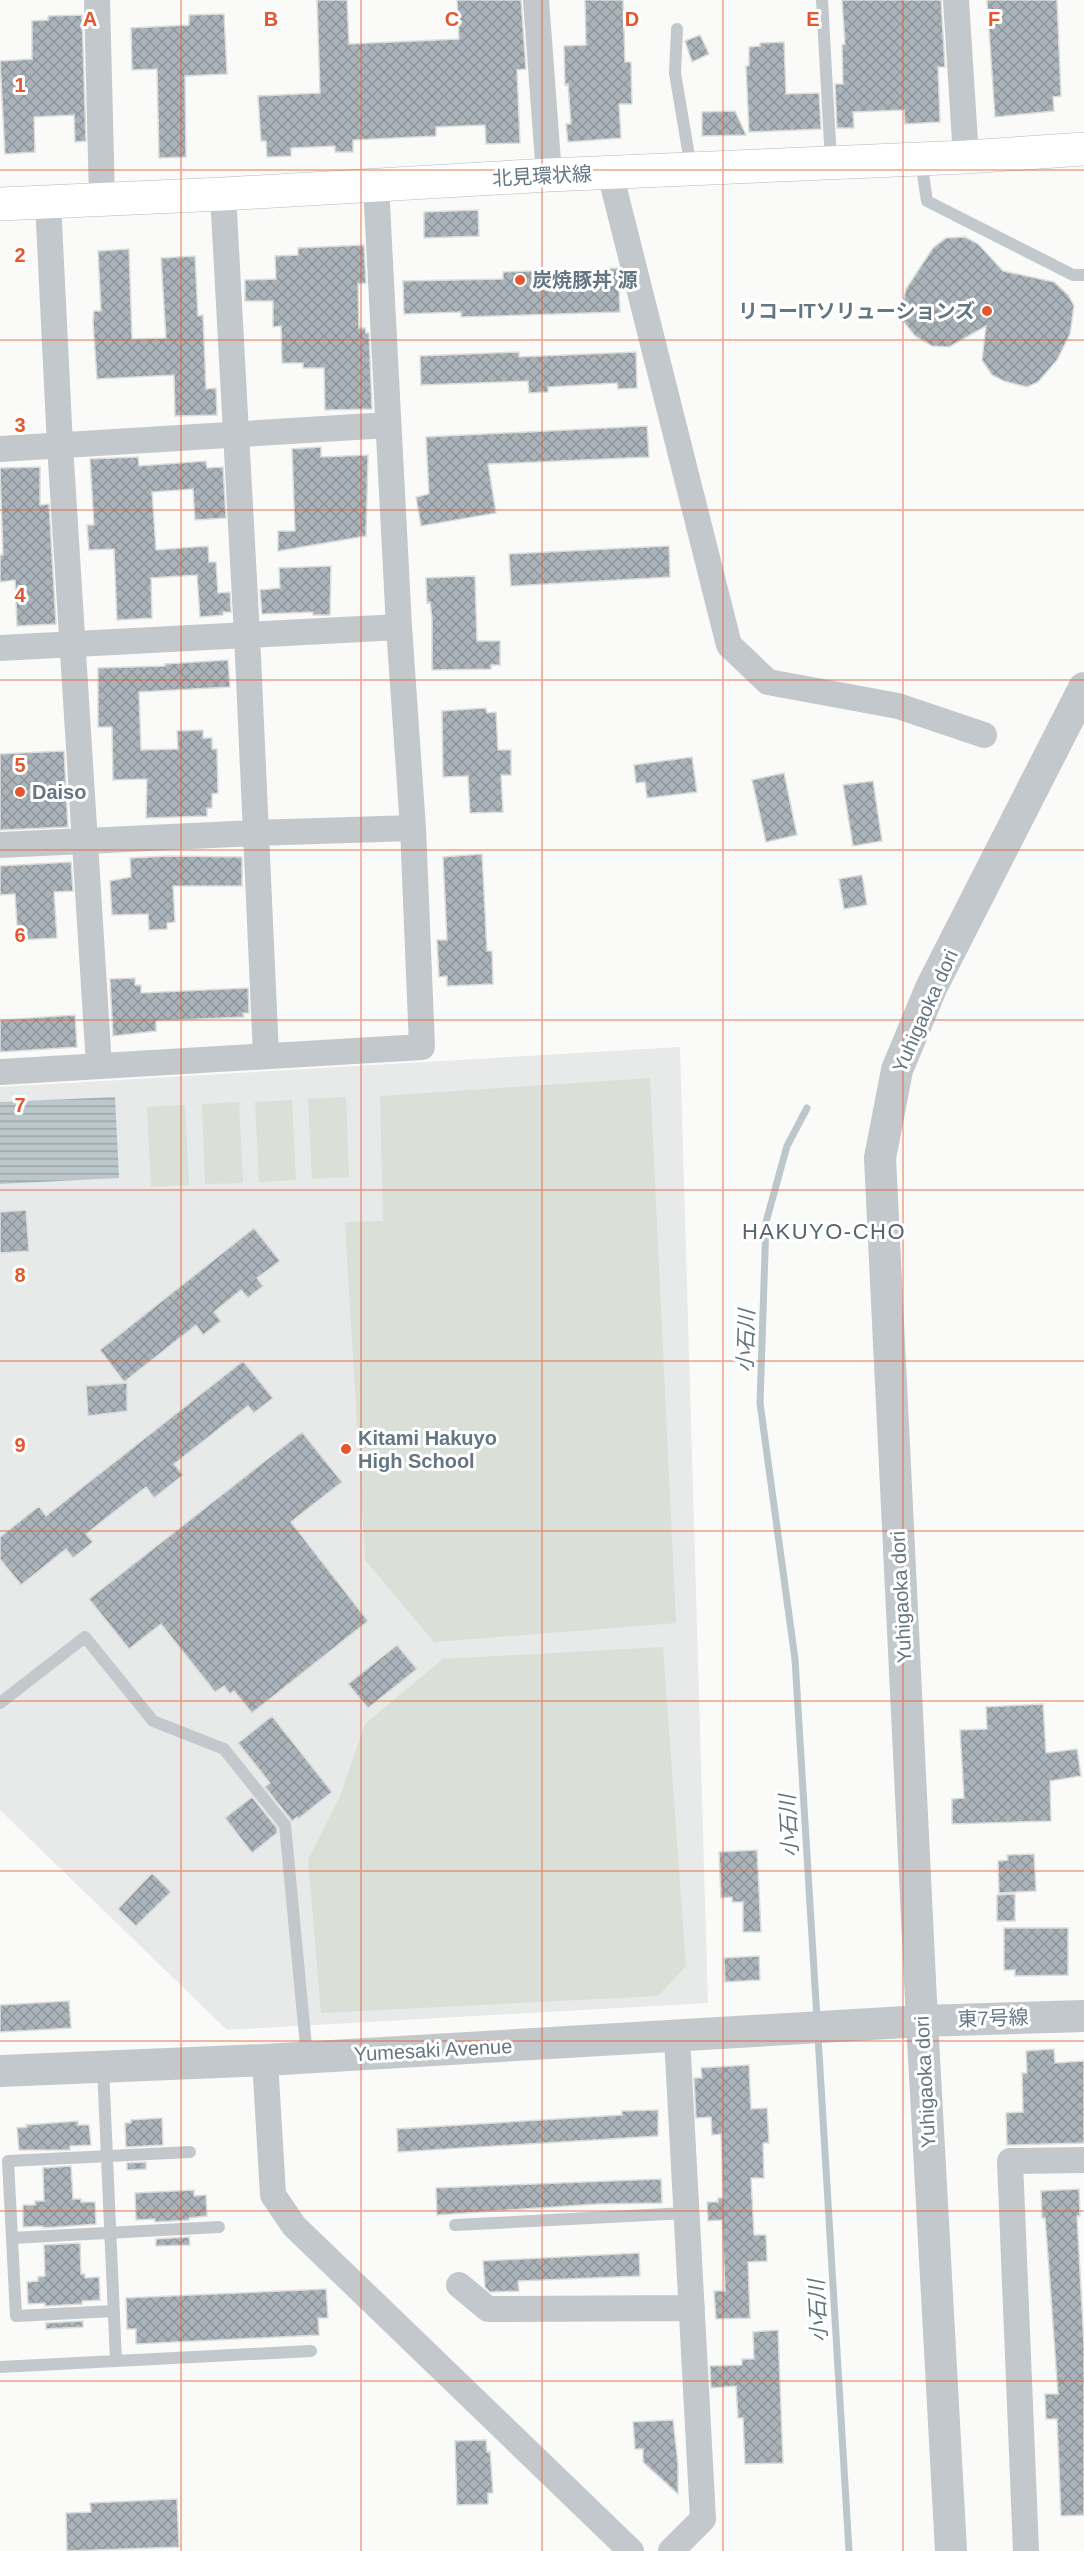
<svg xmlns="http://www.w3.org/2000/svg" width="1084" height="2551" viewBox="0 0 1084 2551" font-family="Arial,'Noto Sans JP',sans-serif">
<defs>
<pattern id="water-rules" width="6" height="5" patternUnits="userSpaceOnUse" patternTransform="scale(1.5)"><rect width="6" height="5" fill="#bbc7cb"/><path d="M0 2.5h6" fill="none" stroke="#9ca6aa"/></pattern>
<pattern id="building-cross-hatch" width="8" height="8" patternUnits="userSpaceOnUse" patternTransform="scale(1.5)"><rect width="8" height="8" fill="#aab3b9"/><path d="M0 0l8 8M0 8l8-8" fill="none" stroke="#8e969c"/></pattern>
</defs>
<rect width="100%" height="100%" fill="#fafaf8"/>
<!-- built -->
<path fill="#e8e9e9" d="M680 1047 708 2003 227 2030 0 1810V1087Z"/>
<!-- park -->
<path fill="#dadfd7" d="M650 1078 676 1623 434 1642 365 1560 345 1222 383 1221 380 1096Z
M346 1097 349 1177 312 1179 308 1099Z
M292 1100 296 1180 259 1182 255 1102Z
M239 1102 243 1183 205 1184 202 1104Z
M185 1105 189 1185 151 1187 147 1107Z
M663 1647 686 1966 658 1996 321 2013 308 1859 339 1799 365 1724 443 1659Z"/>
<!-- water -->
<path fill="url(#water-rules)" d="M115 1097 119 1178 0 1184V1102Z"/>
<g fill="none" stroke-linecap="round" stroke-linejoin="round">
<!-- stream -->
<path stroke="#bbc7cb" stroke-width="7" d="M807 1108 787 1146 766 1222 760 1403 795 1659 817 2019
M818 2036 849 2551"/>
</g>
<!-- building -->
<path fill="url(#building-cross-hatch)" stroke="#dcdcda" stroke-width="1.5" d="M317 0H347L349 44 459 39 457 0H521L526 69 517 70 520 143 486 144 485 125 436 127V136L353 140V152H335V146L291 148V156L267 157 266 141H261L258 96 320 93Z
M585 0H623L625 62H631L632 104H619L621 138 568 142 566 124H571L568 84 565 85 564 46 586 45Z
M842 0H941L945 67H938L940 122 905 124 904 110 853 112 854 128H837L835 84H843L842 45 845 44Z
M987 0H1057L1061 96 1053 97 1054 111 995 117Z
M224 14 227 74 185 76 186 157 159 158 157 69 132 70 131 28 189 25V15Z
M82 15 86 141 75 142 74 115 34 117 35 152 5 154 0 61 32 59V21L48 20V16Z
M700 35 709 54 692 62 685 41Z
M784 42 786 94 819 93 821 129 749 132 746 66H749V47L760 46V43Z
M735 111 746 135 702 136V112Z
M478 210 479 236 424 238V212Z
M965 237 978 244 1003 271 1054 282 1068 295 1074 306 1070 334 1057 360 1038 382 1027 387 1004 381 992 375 982 360 986 326 949 347 932 346 915 336 900 317 906 289 933 248 946 238Z
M364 245 366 283 358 284 359 328H365L366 333H369L372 409 325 410 324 368H303V363H282L281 326 273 327V301H245V280L276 279 275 256 298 255V248Z
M129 249 132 339 166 338 161 258 195 256 198 316 203 315 206 389 216 388 217 415 175 416 174 375 97 379 93 322 94 311H101L98 251Z
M618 268 620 312 461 317V312L404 314 403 281 503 279V272Z
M519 352V357L636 352 637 388 618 389 617 383 548 387V392L529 393 528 381 421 385 420 356Z
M647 426 649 457 488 464 496 513 421 526 416 497 429 494 426 437Z
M321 447V457L368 455 366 536 278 551V531H295L292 449Z
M138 457 139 466 206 461 207 468 223 467 226 518 195 520 193 489 152 492 156 550 208 546 209 562H216L218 593 230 592 231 612H223V615L200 617 197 575 151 578 152 618 117 620 114 549 89 550 87 525H94L90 459Z
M40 467V505L49 504 56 624 17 626 15 580 0 582V555H3L0 468Z
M669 546 670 577 511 586 509 554Z
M331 566 330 615H313V612L262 614 260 590 280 588 279 568Z
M475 576 477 641H500V665H491V669L432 670V618L430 602 427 603 426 578Z
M228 660 230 687 139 692 141 750 178 749 177 731 203 730V738H212V749H217L218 793 212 794V808H207V816L146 818 147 779 113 780 112 727H98V668L165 666V664Z
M486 708 487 713 496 712 498 750H511V775H501L503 812 470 813 468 776 443 777 442 711Z
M64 751 68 827 0 830V754Z
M692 757 697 792 647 798 645 782 636 783 634 765Z
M784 773 797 835 766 842 752 780Z
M873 781 882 841 853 846 843 785Z
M482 854 487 951H492L493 984 447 986V976L439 977 437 940H447L443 857Z
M169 856 242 857V886H173L175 922 167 923V929L149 930 148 914 112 915 110 881 131 877 130 858Z
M71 862 73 891 54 892 57 938 18 940 15 894 0 895V866Z
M862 875 867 905 844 909 839 879Z
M135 978V985H141V993L248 988 249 1013H243L244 1017 156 1021V1031L113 1036 110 979Z
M75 1015 77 1047 0 1052V1020Z
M26 1210 29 1251 0 1253V1212Z
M254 1228 280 1261 257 1278 263 1286 248 1298 241 1290 214 1312 221 1321 203 1335 196 1325 124 1382 100 1350Z
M243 1361 273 1398 254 1413 248 1406 174 1464 183 1475 154 1498 146 1487 86 1534 93 1542 73 1558 66 1549 21 1585 0 1559V1537L39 1506 46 1516Z
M127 1383V1411L88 1416 86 1386Z
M302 1432 342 1482 291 1522 368 1621 252 1713 234 1691 230 1694 224 1686 215 1692 161 1624 129 1649 89 1599Z
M397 1645 417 1669 368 1708 348 1684Z
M1043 1704 1046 1753 1077 1749 1081 1776 1050 1781 1051 1821 952 1824V1799L964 1798 960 1730 987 1729 986 1707Z
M272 1716 332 1792 298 1819 297 1817 292 1821 265 1787 270 1783 238 1743Z
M252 1797 277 1828V1833L252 1853 225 1818Z
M757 1850 761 1932H743V1902H732V1897L721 1898 719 1852Z
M1034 1854 1036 1891 999 1893 998 1861 1008 1860 1007 1855Z
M152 1873 171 1892 136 1926 118 1909Z
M1015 1894V1921H997V1895Z
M1004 1928H1068V1975L1015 1976V1970H1004Z
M759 1956 760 1980 725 1982 724 1958Z
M69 2001 71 2028 0 2032V2005Z
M1054 2049 1055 2063 1084 2061V2143L1007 2145 1006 2113 1023 2112 1022 2073H1027L1026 2051Z
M749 2065 751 2109 767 2108 769 2143H763L764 2178H751L754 2235H766L767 2261 748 2262 750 2318 716 2319 714 2291H725L722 2220 708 2221 707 2202H718V2198H723L721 2134 712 2135 711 2117 696 2118 694 2078H702L701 2068Z
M658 2110V2136L398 2152 397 2129 622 2115V2111Z
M162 2118 163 2145 126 2147 125 2123H131V2120Z
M78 2121V2125H89L91 2145 70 2146V2150H19L17 2128 27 2127 26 2125Z
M146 2162V2169L127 2170V2163Z
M71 2166 73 2199H81V2202H95L96 2224 43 2228V2226L23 2227V2205H35V2201H44L43 2168Z
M661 2179 662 2203 597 2204 437 2215 436 2188Z
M1079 2189 1080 2216H1077L1084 2346V2515L1061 2516 1057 2419H1046L1045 2394H1058L1048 2255 1045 2218H1042L1041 2191Z
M194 2190V2196L206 2195 207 2216 189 2218V2220L155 2222V2219L136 2220 135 2193Z
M189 2237 190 2245 156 2246V2239Z
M80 2243 81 2274H85V2278L99 2277 100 2300 82 2301V2304L45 2306V2303L28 2304 27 2282 38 2281V2277L45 2276 44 2245Z
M639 2253 640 2276 518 2281 519 2291 490 2292 485 2287 483 2261Z
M326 2289 328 2318H318L319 2335 136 2344V2329H127L126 2298Z
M83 2321V2327L46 2329V2323Z
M778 2330 783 2463 745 2464 743 2418H738L736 2386 711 2388 710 2366 742 2365V2359H754L753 2332Z
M673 2420 678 2464V2494L643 2462V2449H635L633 2422Z
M486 2440 487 2452 490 2451 493 2493H488V2504L457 2505 455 2441Z
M177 2499 179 2547 67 2551 66 2513 91 2512 90 2503Z"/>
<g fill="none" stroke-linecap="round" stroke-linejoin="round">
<defs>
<path id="secondary" d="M0 204 223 194 549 175 966 157 1084 149"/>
</defs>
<!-- secondary casing -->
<use href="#secondary" stroke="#b3babf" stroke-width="34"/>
<!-- service -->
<path stroke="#c3c8cc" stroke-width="12" d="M822 0 831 161
M677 29 675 73 691 168
M921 161 927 201 1073 275H1084
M0 1703 85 1637 153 1721 224 1749 285 1825 307 2057
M103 2068 116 2361
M455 2225 686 2213
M12 2238 219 2227
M114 2311 16 2316 8 2161 190 2152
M0 2367 311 2351"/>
<!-- minor -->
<path stroke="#c3c8cc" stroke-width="26" d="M97 0 102 199
M536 0 549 175
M956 0 966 157
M610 173 729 645 768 682 898 706 984 735
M223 194 247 635 266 1055
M48 202 60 445 99 1066
M0 449 388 425
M0 648 399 627
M0 845 255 833 413 828
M0 1072 422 1047 413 828 399 627 376 185
M265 2060 273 2195 294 2226 631 2551
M459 2285 488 2309 692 2308
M671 2551 703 2519 677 2037
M1026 2551 1010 2161 1084 2160"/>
<!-- tertiary -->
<path stroke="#c3c8cc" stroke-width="32" d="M0 2071 265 2060 922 2021 1084 2016
M951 2551 922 2021 880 1158 897 1070 931 988 1084 688"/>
<!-- secondary -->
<use href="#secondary" stroke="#fff" stroke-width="33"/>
</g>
<!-- grid -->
<path fill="none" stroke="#e4572e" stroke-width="1.5" stroke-opacity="0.55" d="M181 0V2551M361 0V2551M542 0V2551M723 0V2551M903 0V2551M0 170H1084M0 340H1084M0 510H1084M0 680H1084M0 850H1084M0 1020H1084M0 1190H1084M0 1361H1084M0 1531H1084M0 1701H1084M0 1871H1084M0 2041H1084M0 2211H1084M0 2381H1084"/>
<!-- markers -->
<g fill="#e4572e" stroke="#fff" stroke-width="2">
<circle cx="520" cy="280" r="6"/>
<circle cx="987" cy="311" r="6"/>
<circle cx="20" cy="792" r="6"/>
<circle cx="346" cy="1449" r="6"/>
</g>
<g text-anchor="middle" stroke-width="6" stroke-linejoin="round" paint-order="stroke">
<!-- street labels -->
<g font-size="20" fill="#657683" stroke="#fff">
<text transform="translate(542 176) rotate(-3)" y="7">北見環状線</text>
<text transform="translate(925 1011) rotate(-66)" y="7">Yuhigaoka dori</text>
<text transform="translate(901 1597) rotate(-93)" y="7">Yuhigaoka dori</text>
<text transform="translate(993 2018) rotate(-2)" y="7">東7号線</text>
<text transform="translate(433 2050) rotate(-3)" y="7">Yumesaki Avenue</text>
<text transform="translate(925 2082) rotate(-93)" y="7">Yuhigaoka dori</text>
</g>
<!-- poi labels -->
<g font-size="20" font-weight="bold" fill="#657683" stroke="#fff" text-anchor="start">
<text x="532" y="287">炭焼豚丼 源</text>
<text x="975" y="318" text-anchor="end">リコーITソリューションズ</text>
<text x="32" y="799">Daiso</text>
<text x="358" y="1445">Kitami Hakuyo<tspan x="358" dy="23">High School</tspan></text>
</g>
<!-- water labels -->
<g font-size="21" font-style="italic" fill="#60757c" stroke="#fff">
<text transform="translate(746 1341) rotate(-88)" y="7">小石川</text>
<text transform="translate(789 1826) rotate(-93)" y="7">小石川</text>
<text transform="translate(818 2311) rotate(-93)" y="7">小石川</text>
</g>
<!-- quarter labels -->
<g font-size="22" letter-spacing="1.5" fill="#57646e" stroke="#fff">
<text x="824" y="1239">HAKUYO-CHO</text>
</g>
</g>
<g font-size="20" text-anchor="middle" font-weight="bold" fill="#e4572e" stroke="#fff" stroke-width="6" stroke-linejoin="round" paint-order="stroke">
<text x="90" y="26">A</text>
<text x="271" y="26">B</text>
<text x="452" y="26">C</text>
<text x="632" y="26">D</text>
<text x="813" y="26">E</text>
<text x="994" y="26">F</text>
<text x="20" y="92">1</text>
<text x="20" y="262">2</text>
<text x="20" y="432">3</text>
<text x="20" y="602">4</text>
<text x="20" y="772">5</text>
<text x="20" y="942">6</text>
<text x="20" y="1112">7</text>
<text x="20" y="1282">8</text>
<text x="20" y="1452">9</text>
</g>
</svg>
